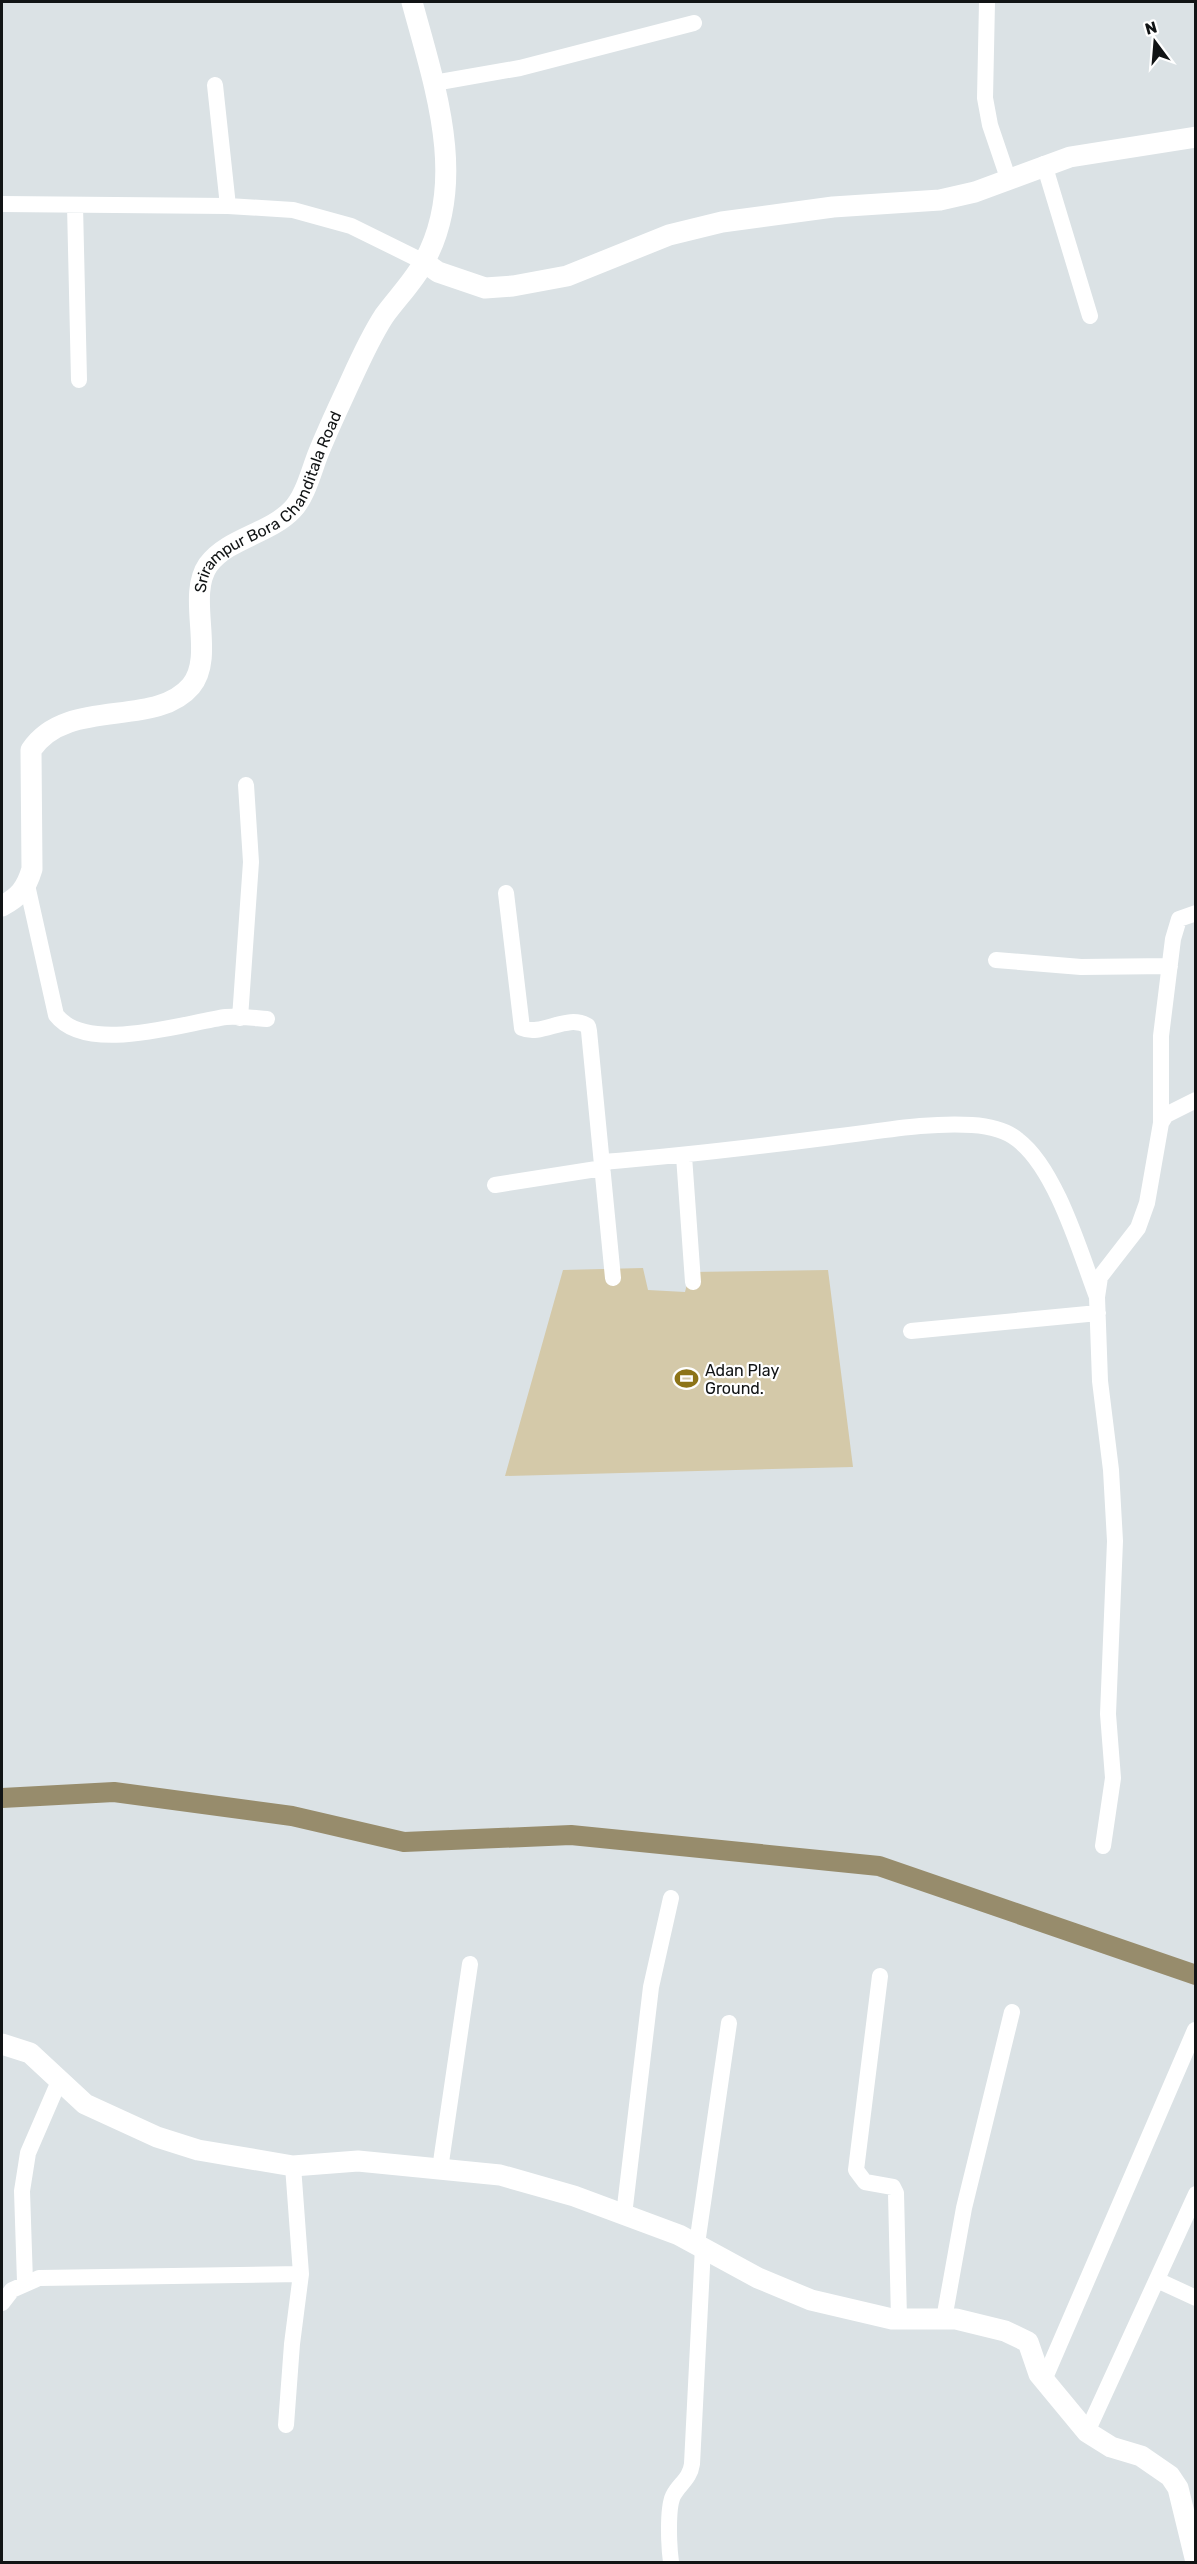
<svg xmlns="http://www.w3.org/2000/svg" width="1197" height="2564" viewBox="0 0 1197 2564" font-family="Rubik,sans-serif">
<rect width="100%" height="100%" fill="#dbe2e5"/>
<!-- grass -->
<path fill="#d4c9a9" d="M643 1268 648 1290 685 1292 690 1272 828 1270 853 1467 505 1476 563 1270Z"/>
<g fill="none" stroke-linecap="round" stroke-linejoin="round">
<!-- canal -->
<path stroke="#978c6c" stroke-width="20" d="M2 1798 114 1792 292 1816 404 1842 571 1835 879 1866 1196 1975"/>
<!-- minor -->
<path stroke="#fff" stroke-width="16" d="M987 2 985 98 990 125 1008 178
M434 83 520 68 694 23
M215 85 228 206
M1044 164 1090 316
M2 204 228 206 293 210 351 226 424 262
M75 205 79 380
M27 885 56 1015C87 1055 183 1023 226 1017 239 1016 254 1018 267 1019
M506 893 522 1028C542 1037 567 1013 588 1026L589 1031 613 1278
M996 960 1081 967 1170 966
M240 1018 251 862 246 785
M1161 1123V1036L1173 939 1179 919 1196 913
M684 1156 693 1282
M602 1162C679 1156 755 1147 832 1137 877 1132 926 1122 972 1125 988 1126 1005 1129 1018 1140 1056 1169 1080 1252 1097 1297
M495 1185 603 1168
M911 1331 1098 1313
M1103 1846 1113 1778 1108 1714 1115 1541 1111 1470 1100 1381 1097 1297 1100 1277 1138 1228 1147 1203 1161 1123 1166 1115 1196 1100
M880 1976 856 2170 865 2182 893 2187 896 2193 899 2319
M440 2169 470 1964
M624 2215 651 1987 671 1898
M697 2244 729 2023
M1157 2280 1196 2298
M25 2282 22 2191 28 2153 60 2079
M2 2303 12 2290 39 2278 301 2274
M944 2319 964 2208 1012 2012
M1044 2380 1195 2030
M286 2425 292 2344 301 2274 293 2166
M1087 2432 1196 2194
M671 2562C669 2548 667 2509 673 2496 679 2484 690 2479 692 2464L703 2247"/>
<!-- tertiary -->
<g stroke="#fff" stroke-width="21">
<path d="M424 262 438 272 485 288 513 286 567 276 669 235 722 222 833 207 940 200 975 192 1070 157 1196 137"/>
<path id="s1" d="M2 906C19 897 26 889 32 869L31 750C67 696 155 729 191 686 216 656 186 597 208 565 228 538 269 534 292 510 305 497 311 472 318 454 328 429 340 404 351 380 361 358 371 336 384 316 397 298 414 281 424 262 469 181 434 84 412 2"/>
<path d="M2 2044 30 2053 85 2104 157 2137 198 2150 293 2166 358 2161 500 2175 574 2196 679 2235 758 2278 811 2300 892 2319H956L1005 2331 1028 2342 1039 2374 1087 2432 1111 2447 1141 2456 1170 2476 1178 2488 1196 2562"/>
</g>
</g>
<!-- icons -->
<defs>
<symbol id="stadium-bare" viewBox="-9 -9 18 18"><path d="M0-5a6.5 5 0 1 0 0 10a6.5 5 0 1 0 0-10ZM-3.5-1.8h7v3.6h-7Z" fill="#8d7418" stroke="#fff" stroke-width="2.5" paint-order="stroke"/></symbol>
</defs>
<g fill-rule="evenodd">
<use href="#stadium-bare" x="670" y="1362" width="33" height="33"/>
</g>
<g text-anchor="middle" stroke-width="4.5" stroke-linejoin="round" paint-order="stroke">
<!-- street labels -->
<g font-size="16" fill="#111415" stroke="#fff">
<text dy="6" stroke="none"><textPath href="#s1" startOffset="561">Srirampur Bora Chanditala Road</textPath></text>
</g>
<!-- poi labels -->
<g font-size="16" fill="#111415" stroke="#fff" text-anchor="start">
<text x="705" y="1376">Adan Play<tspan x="705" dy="18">Ground.</tspan></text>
</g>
</g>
<!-- border -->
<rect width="1197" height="2564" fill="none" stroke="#111415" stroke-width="6"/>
<!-- north arrow -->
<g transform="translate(1155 42) rotate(344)" stroke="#ffffff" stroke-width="4.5" paint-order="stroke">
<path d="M0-4.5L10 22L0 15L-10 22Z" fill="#111415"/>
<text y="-9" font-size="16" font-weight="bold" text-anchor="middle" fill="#111415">N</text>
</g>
</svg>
